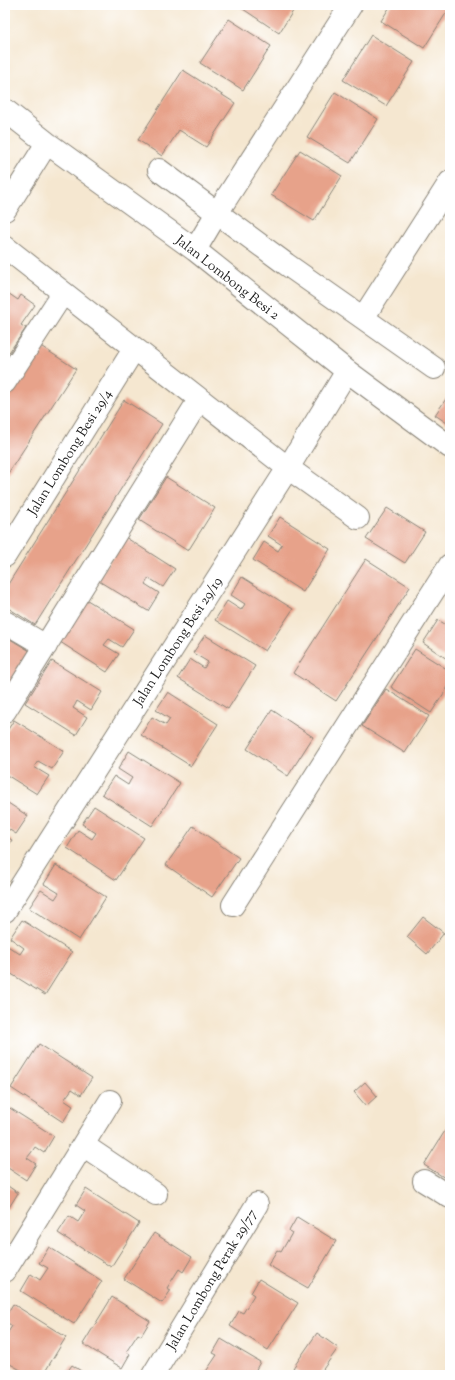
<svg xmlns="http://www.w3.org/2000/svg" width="455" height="1380" viewBox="0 0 455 1380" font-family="'Sorts Mill Goudy',serif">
<rect width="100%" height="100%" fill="#fff"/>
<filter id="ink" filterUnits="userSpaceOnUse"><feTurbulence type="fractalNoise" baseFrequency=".025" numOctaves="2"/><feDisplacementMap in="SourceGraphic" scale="8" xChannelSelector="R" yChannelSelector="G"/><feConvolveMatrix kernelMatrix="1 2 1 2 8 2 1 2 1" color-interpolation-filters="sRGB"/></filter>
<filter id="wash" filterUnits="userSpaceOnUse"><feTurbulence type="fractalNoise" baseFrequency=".012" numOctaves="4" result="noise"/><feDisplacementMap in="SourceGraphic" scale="16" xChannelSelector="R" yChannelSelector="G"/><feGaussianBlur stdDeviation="0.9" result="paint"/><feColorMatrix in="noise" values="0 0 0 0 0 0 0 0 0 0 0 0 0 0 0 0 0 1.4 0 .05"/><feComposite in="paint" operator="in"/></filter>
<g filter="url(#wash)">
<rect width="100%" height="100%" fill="#f5e7d0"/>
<g id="blocks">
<!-- building -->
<path fill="#e7a28a" d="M237 5H297L279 33Z
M391 5H450V7L424 48 381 21Z
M229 19 271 46 243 90 200 63Z
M371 35 414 62 386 106 343 80Z
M183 70 235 103 206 147 179 130 162 156 138 140Z
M335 92 378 119 350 163 307 137Z
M300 150 342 176 314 221 271 195Z
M5 291 18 300 21 295 35 305 21 325 26 328 5 358Z
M36 343 76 369 5 478V390Z
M450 393V425L435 415Z
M124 400 162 424 35 625 5 606V589Z
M166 477 215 508 188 551 139 520Z
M387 508 425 532 405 563 366 539Z
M280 517 330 549 303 592 253 560 264 542 278 551 282 545 268 536Z
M125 537 175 569 163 587 149 578 145 584 159 593 148 611 97 580Z
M366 559 410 587 336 701 293 673Z
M242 577 293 609 265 651 215 620 227 601 241 610 245 604 231 595Z
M84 598 134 629 122 647 109 639 104 645 119 654 107 672 57 640Z
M438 620 450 627V661L423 643Z
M205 635 255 666 228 709 178 678 190 659 204 668 208 662 193 653Z
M5 636 30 651 5 691Z
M415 649 450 671V684L431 713 391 687Z
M52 661 102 692 91 710 77 701 75 705 73 708 87 717 76 735 25 703Z
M386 689 429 716 405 753 362 726Z
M168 692 218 724 191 766 141 735 152 717 166 725 170 719 156 710Z
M272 710 313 737 288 776 247 749Z
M14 720 64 751 52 769 38 761 34 767 49 776 37 794 5 774V734Z
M129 751 180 783 152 826 102 794 114 776 128 785 130 781 132 778 118 769Z
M5 801 28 816 16 834 5 827Z
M94 806 144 838 116 880 67 848 78 830 92 839 96 833 82 824Z
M193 826 239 858 212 897 166 865Z
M5 836 12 840 5 851Z
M56 865 106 897 79 940 29 908 41 890 55 899 59 893 44 884Z
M423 917 444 933 427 954 407 937Z
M22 920 72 952 45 995 5 970 6 945 20 954 24 948 10 938Z
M39 1044 92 1078 81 1095 72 1089 64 1100 73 1106 63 1122 11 1088Z
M365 1082 377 1096 366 1106 354 1092Z
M5 1105 54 1136 44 1153 35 1147 31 1153 27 1158 36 1164 26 1180 5 1166Z
M448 1126 450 1127V1181L424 1165Z
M5 1184 18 1193 8 1209 5 1208Z
M86 1189 139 1223 111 1267 58 1233 69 1216 78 1222 85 1211 76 1205Z
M297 1217 336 1241 308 1288 268 1265 277 1250 281 1252 292 1233 289 1231Z
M154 1233 192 1257 183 1272 179 1269 167 1288 171 1290 162 1303 124 1279Z
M49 1247 102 1281 74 1324 21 1291 31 1274 40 1280 48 1268 39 1263Z
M259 1279 298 1303 268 1350 230 1326 239 1311 243 1313 254 1295 251 1293Z
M112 1297 150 1321 141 1336 138 1334 126 1352 130 1354 122 1368 83 1344Z
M13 1304 66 1337 43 1375H29L5 1361V1337L12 1326 5 1321V1317Z
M317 1333 338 1348 319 1375H303L293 1368Z
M221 1339 260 1362 253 1375H200L202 1371 205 1373 217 1355 213 1353Z
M72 1365 87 1375H65Z"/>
</g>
</g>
<g filter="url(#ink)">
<use href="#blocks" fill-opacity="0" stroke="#888276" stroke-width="1"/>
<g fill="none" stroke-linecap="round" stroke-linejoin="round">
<defs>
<path id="minor" d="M5 110 47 143 195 250 347 371 450 447
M159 170 286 264 363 318 450 182
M5 210 47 143
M5 247 288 468 358 518
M195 250 217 213 351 5
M363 318 434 368
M5 382 63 293
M5 556 134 349
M5 622 46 646
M5 711 199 400
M233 905 450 565
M5 911 288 468 347 371
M83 1145 156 1194
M424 1181 450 1197
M5 1271 110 1101
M153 1375 257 1204"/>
</defs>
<!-- minor casing -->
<use href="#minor" stroke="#888276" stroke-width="24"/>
<!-- minor -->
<use href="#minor" stroke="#fff" stroke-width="22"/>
</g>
</g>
<g text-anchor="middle" stroke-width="3" stroke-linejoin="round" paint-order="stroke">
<!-- street labels -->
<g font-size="14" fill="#1c1c1c" stroke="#fff">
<text transform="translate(228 277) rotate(38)" y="5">Jalan Lombong Besi 2</text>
<text transform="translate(69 452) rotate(-58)" y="5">Jalan Lombong Besi 29/4</text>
<text transform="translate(177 641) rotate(-57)" y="5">Jalan Lombong Besi 29/19</text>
<text transform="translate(211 1279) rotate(-59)" y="5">Jalan Lombong Perak 29/77</text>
</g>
</g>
<!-- margin -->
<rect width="455" height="1380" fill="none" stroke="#fff" stroke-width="20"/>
</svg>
